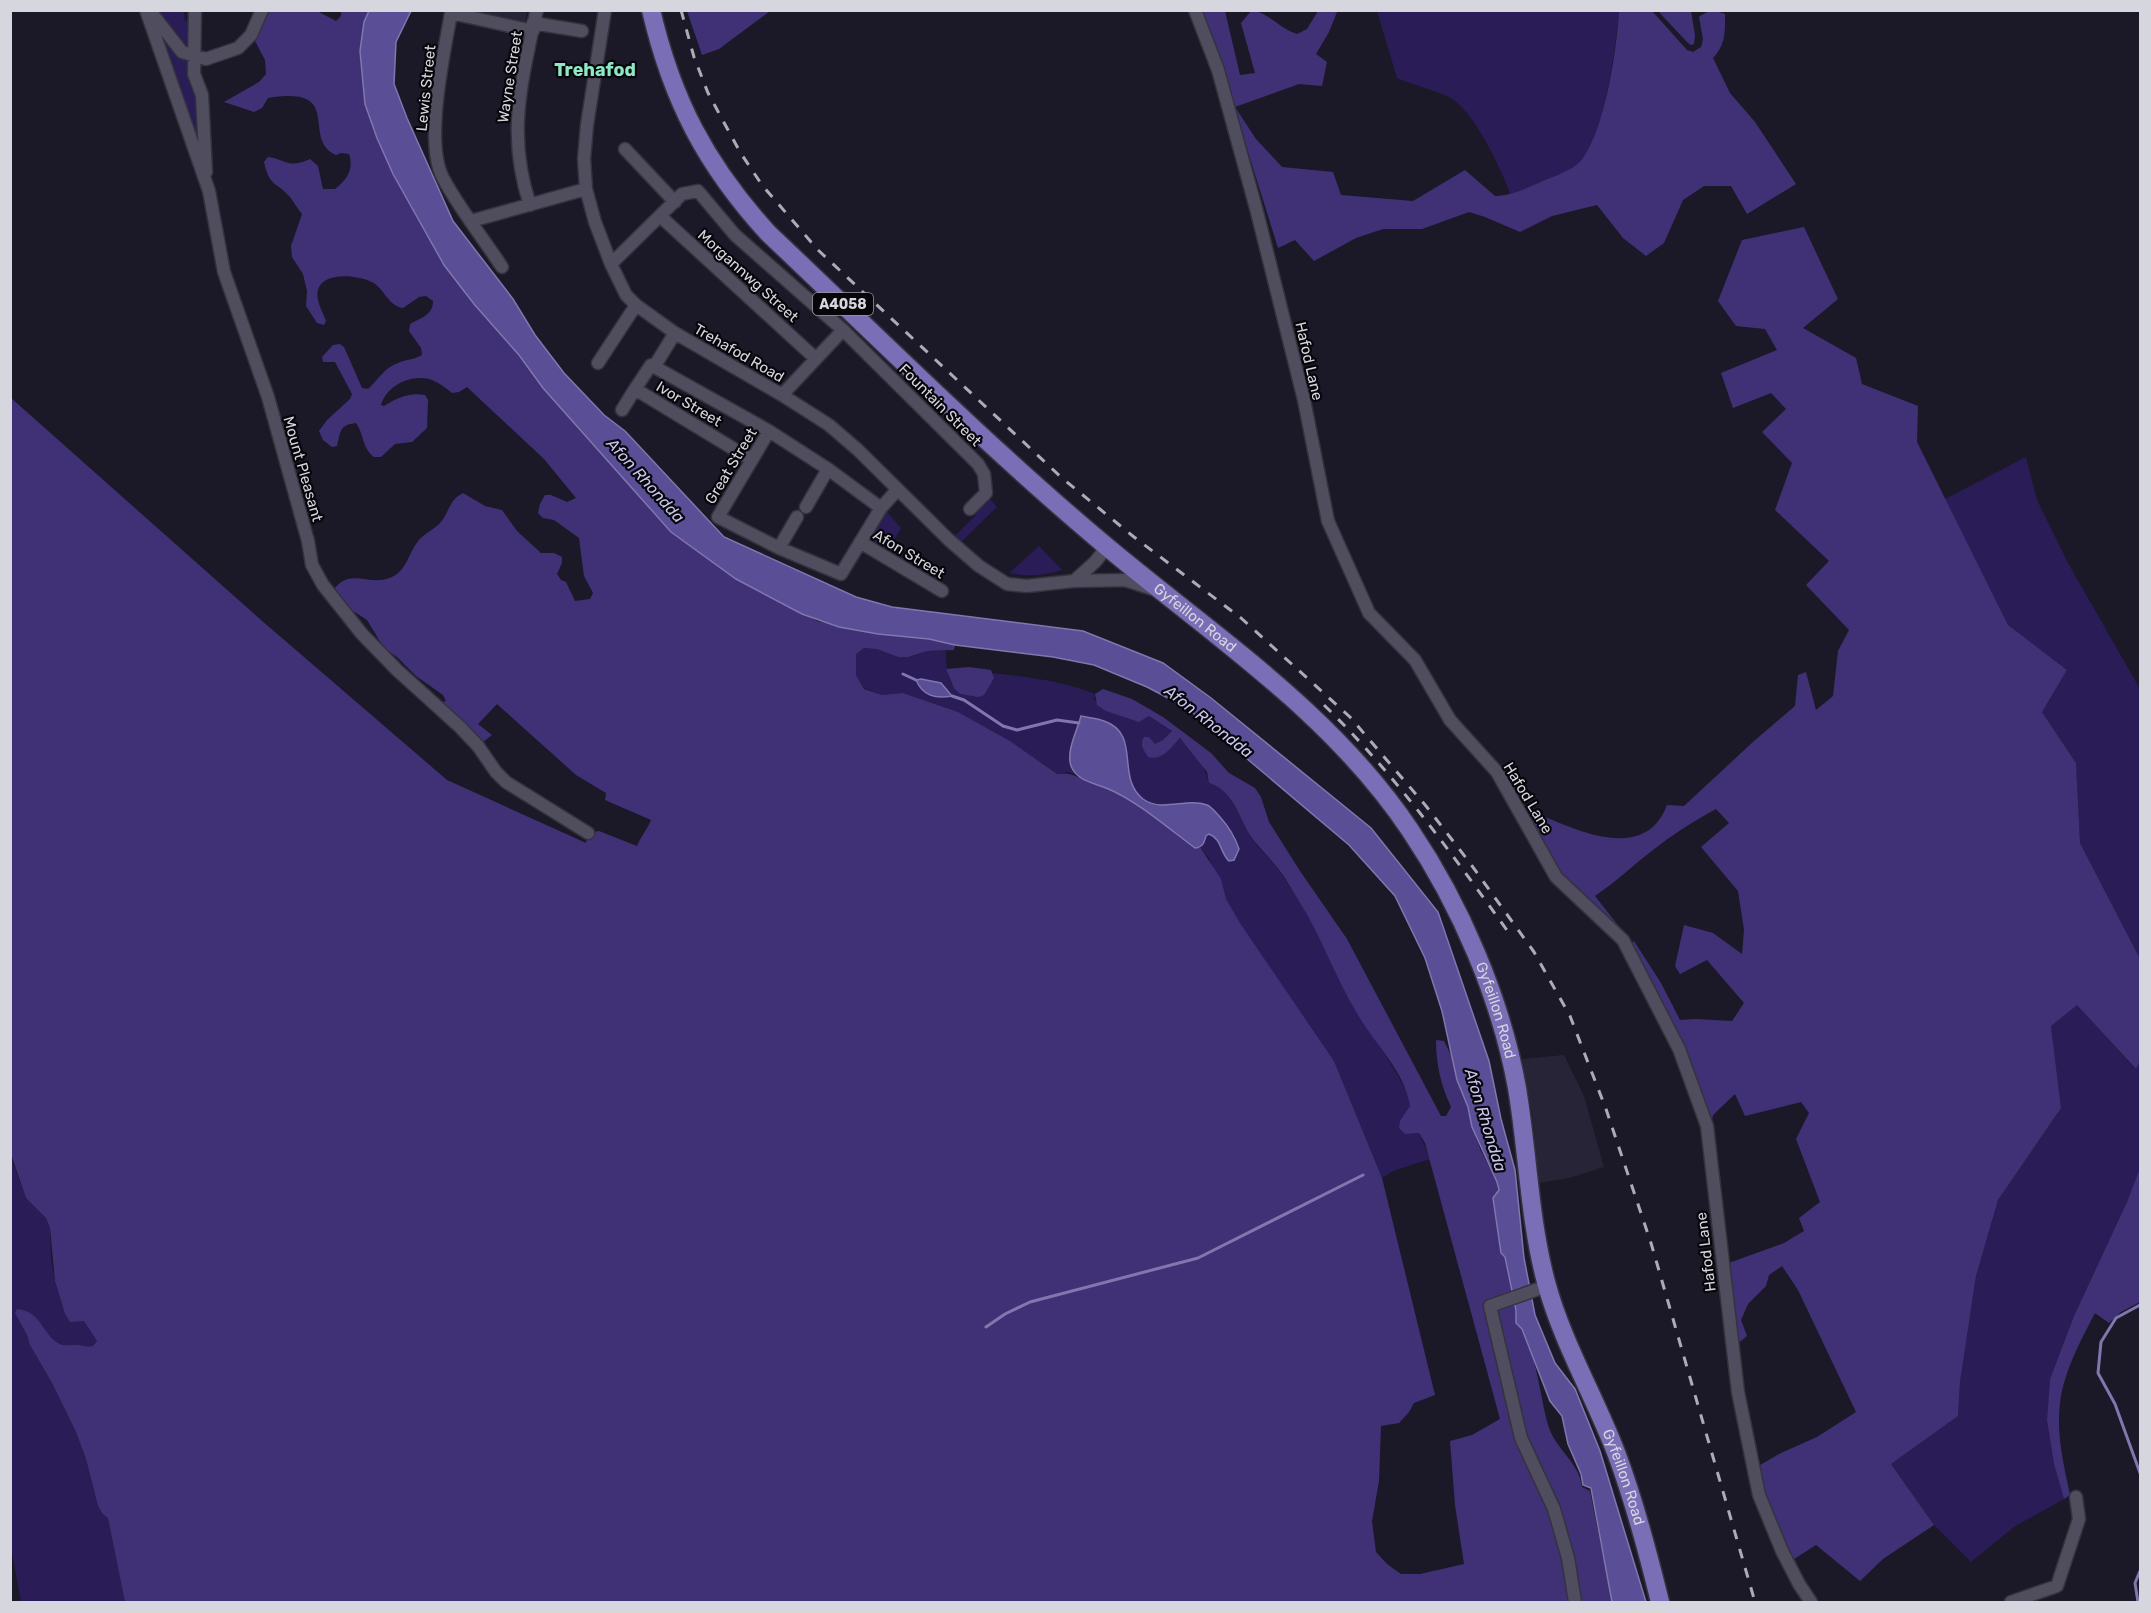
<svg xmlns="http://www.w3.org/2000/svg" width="2151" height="1613" viewBox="0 0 2151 1613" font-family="Rubik,sans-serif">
<rect width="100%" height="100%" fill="#1b1927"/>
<!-- built -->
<path fill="#262436" d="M450 11H527L525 24Z
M1564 1055 1584 1096 1604 1167 1569 1178 1539 1183 1532 1113 1522 1059Z"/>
<!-- green -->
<path fill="#2a1c57" d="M154 11H184L185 21 191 20 190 46 184 47Z
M1377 11H1619C1617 41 1603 141 1582 161 1567 174 1530 187 1511 195 1500 167 1478 119 1454 100 1445 93 1410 84 1397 78Z
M153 19 187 61C201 96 200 131 202 169Z
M2026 457 2037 500 2068 563 2140 689V959L2080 843 2076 763 2042 712 2067 670 2008 625 1945 499Z
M988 497 997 507 961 542 955 536 976 515 973 512Z
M887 512 901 528 889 550 875 542 874 533Z
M1039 546 1062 570C1043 576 1029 577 1009 573Z
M864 648 877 649 898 657H908L927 651H946C946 668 948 692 968 695L993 679 992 673C1027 677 1062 681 1095 694L1094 699 1106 711 1139 721 1149 716C1174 731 1202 753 1209 783L1217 785 1227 793 1249 833 1258 847 1276 866 1299 900 1316 931 1348 996 1397 1074 1408 1095 1410 1106 1405 1134 1419 1133 1430 1159 1393 1171 1382 1178 1334 1061 1240 923 1225 899 1209 858 1200 847 1204 843 1205 836 1209 834C1222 839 1220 854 1229 861L1234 860 1235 836 1209 806C1166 805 1128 815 1127 757L1071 766 1077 775 1068 772 1057 774 1010 741 958 712 903 693 882 695 864 688 856 675V654Z
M2077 1004 2135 1069 2140 1061V1168L2127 1202 2074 1316 2050 1379 2047 1420 2054 1464 2064 1499 2014 1527 1971 1562 1934 1525 1891 1464 1958 1416 1960 1382 1976 1276 1998 1200 2061 1108 2051 1026Z
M10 1154 26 1198 46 1218 50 1228 51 1258 55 1281 65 1314 77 1320H84L97 1341 93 1346C87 1347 85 1346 79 1345 73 1344 67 1347 61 1344 41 1335 41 1311 17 1309L15 1313 27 1335 30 1345 52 1383 76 1432 86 1459 98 1506 102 1513 108 1517 125 1602H21L10 1542Z"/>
<!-- forest -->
<path fill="#403177" d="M269 11H317L336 21 341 16V11H369L364 22 365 104 377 138 393 174 444 265 474 304 519 355 543 388 671 532 736 579 817 621 878 634 929 639 955 645 954 650 927 651 908 657H898L877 649 864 648 856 654V675L864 689 882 695 903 693 958 712 1010 741 1057 774C1071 772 1076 776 1087 782 1095 785 1103 786 1110 789 1140 805 1167 827 1195 848L1200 847 1221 879 1226 899 1240 923 1334 1061 1382 1178 1435 1395 1414 1403 1409 1412 1399 1423 1381 1426 1379 1481 1372 1521 1376 1552 1387 1564 1401 1574H1420L1464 1564 1455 1505 1450 1441 1472 1435 1500 1419 1425 1143 1419 1133 1405 1134 1399 1128 1400 1121 1410 1106C1405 1072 1375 1044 1358 1015 1336 979 1322 938 1299 901 1292 890 1285 877 1277 867 1268 856 1258 847 1250 835 1238 816 1233 790 1209 783L1207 772 1180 738C1171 747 1163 761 1148 757 1144 750 1139 745 1144 737H1149L1155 744 1163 740 1172 731 1149 716 1139 722 1106 711 1097 705 1095 694 1103 689 1132 699 1163 717 1211 753 1229 773 1255 788 1261 797 1269 822 1300 871 1347 939 1441 1116H1446L1451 1107C1441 1086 1436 1064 1436 1040L1444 1041 1451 1055 1457 1080 1468 1107 1472 1127 1481 1151 1497 1182 1505 1257 1516 1310V1323C1536 1342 1540 1400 1549 1428 1556 1449 1580 1464 1582 1487L1590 1491 1612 1602H125L108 1518 102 1513 98 1506 86 1459 76 1432 52 1383 30 1345 27 1335 15 1313 17 1309C42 1311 41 1334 60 1344 67 1347 73 1344 79 1345 85 1346 87 1347 93 1346L97 1341 84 1321 70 1322 65 1314 55 1281 50 1228 46 1218 26 1198 11 1154V398L261 620 447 780 586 843 588 833 599 831 637 846C641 836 647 830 651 820L605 800 606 793 576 775 497 704 478 724 492 735 478 746 435 704 446 701 443 695 416 676 397 657 384 648 367 620 341 603 332 592C349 565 369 588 392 577 408 569 408 553 419 540 425 533 435 529 441 522 450 511 448 501 463 493L485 506 502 510 517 531 541 553H554L562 557V563L557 574 561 580 566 582 575 601 590 599 593 593 584 576 579 538 554 520 543 518 538 513 540 504 545 495H551L567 502 576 498 544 459 467 387 459 392 452 393C446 388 439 383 432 380 412 373 387 385 381 405L384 406C396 398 410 392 425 395L428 400 427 428 412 442 395 444 381 457H374C362 448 364 434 356 423 339 425 341 431 337 446L332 447 323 440 319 431 327 420 350 399 352 394 335 362H323L322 357 333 345 340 344 344 347 362 388 368 389C378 380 385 367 398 363 406 359 414 360 422 355L421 348 409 331 410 324C421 318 433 315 433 301L426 296 419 297 403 308C388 306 384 288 372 282 358 275 323 271 318 290 315 300 323 312 326 321L324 325 317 323 306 306 307 291 303 274 292 257 291 246 302 214C297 208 294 202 290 197 276 181 270 188 264 162L268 157C288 160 287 169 310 159L318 166 323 189H335C347 180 354 169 349 154L341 153 336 155C300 139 346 85 268 98L262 108 254 112 224 102 259 82 266 74 265 60 255 41Z
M687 11V10L770 11 719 49 702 55Z
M1198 11H1225L1240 75 1255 73 1241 23 1251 11C1268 11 1279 29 1297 34L1307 29 1318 11 1337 12 1329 32 1316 54 1327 62 1322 86 1299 84 1235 107 1256 139 1282 167 1333 172 1341 195 1413 201 1465 170 1495 196C1514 195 1527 188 1543 181 1555 176 1576 169 1583 158 1605 128 1617 48 1619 11H1652L1687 50 1693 52 1701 47 1703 39 1699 17C1708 10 1714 10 1725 14 1725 33 1726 43 1713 58L1730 93 1755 122 1796 184 1747 214 1731 186H1704L1683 200 1664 243 1646 256 1623 238 1597 205 1552 216 1520 232 1485 217 1469 212 1422 229H1383L1356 238 1314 261 1295 240 1278 248 1241 129Z
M1658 11H1691L1695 35 1694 44 1691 45 1687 42Z
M1804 227 1838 299 1803 328 1856 358 1862 384 1918 406 1917 442 2008 625 2067 670 2042 712 2076 763 2080 843 2140 959V1061L2136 1069 2077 1005 2051 1026 2061 1108 1998 1200 1976 1276 1960 1382 1958 1416 1891 1464 1934 1525 1883 1559 1860 1581 1816 1545 1791 1561 1773 1519 1755 1468 1781 1453 1817 1437 1856 1412 1798 1290 1782 1266 1769 1275 1766 1286 1748 1304 1741 1320 1747 1336 1735 1346 1726 1264 1784 1243 1804 1231 1799 1218 1820 1202 1796 1139 1809 1113 1801 1102 1745 1116 1735 1094 1713 1115 1711 1125 1628 945 1634 941 1661 983 1680 1020 1695 1019 1732 1021 1744 1003 1707 960 1680 974 1675 966 1684 925 1713 933 1742 954 1744 930 1738 891 1701 847 1729 823 1716 809C1694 821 1673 834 1653 850 1633 865 1616 882 1595 896L1621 929 1617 932 1554 867 1526 816 1536 813C1576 830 1645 864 1667 805L1684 806 1754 741 1795 706 1798 675 1806 672 1816 710 1833 696 1838 651 1849 630 1806 585 1829 561 1775 510 1792 463 1762 432 1786 409 1771 393 1733 408 1721 373 1777 350 1765 329 1736 326 1718 301 1742 240Z
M969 667 991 670 994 678 984 695 979 697 960 694 954 688 946 669Z
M2140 1168V1302L2121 1312 2109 1323 2095 1313C2080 1342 2064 1371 2060 1403 2056 1434 2064 1466 2070 1495L2064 1499 2054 1464 2047 1420 2050 1379 2074 1316 2127 1202Z"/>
<!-- water -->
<path fill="#5a4e97" stroke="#7f77ad" stroke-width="1.5" d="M369 11H411L396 42 394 84 407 118 453 221 513 299 535 335 564 373 604 415 625 431 724 537 856 597 892 607 1083 631 1163 663 1211 698 1371 828 1438 912 1489 1061 1501 1119 1515 1170 1524 1258 1535 1315 1555 1363 1575 1389 1600 1451 1646 1602H1612L1591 1488 1583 1485 1581 1474 1568 1444 1562 1416 1550 1401 1522 1329 1516 1323V1310L1505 1257 1501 1253 1493 1198 1499 1190 1497 1182 1472 1127 1468 1107 1457 1080 1442 1011 1425 958 1395 896 1349 845 1187 708 1147 687 1094 665 1053 657 955 645 929 639 878 634 839 627 802 614 736 579 671 532 543 388 519 355 474 304 444 265 393 174 377 138 365 104 360 51 364 22Z
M921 679 941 683 952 696C935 699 923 696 916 680Z
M1081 716C1089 718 1097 718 1104 721 1142 734 1115 777 1143 799 1163 813 1186 797 1207 805 1212 807 1216 813 1220 817 1229 827 1235 837 1239 849L1234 860 1229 861C1220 853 1222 839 1209 834L1206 836C1204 843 1203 847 1195 848 1168 828 1136 800 1106 788 1094 783 1077 781 1071 766 1066 751 1077 731 1081 716Z"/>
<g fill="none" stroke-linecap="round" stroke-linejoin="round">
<!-- stream -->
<path stroke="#7f77ad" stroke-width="3" d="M903 674 916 680
M952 696 964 700 1003 726 1017 730 1057 720 1079 723
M2140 1305 2116 1318 2101 1342 2098 1373 2115 1404 2140 1473
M986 1327 1005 1314 1030 1302 1198 1258 1363 1175
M2138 1602 2135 1583 2140 1571"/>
<defs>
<path id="street" d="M146 10 209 191 224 272 268 397 308 541 312 565 323 585 362 634 397 670 460 727 478 746 496 772 506 782 588 833
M195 10 194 74 202 95 206 172
M605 10 587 125 584 159 586 189 595 222 611 264 626 295 636 305 675 333 782 395 829 425 858 450 949 540 979 566 1007 584 1027 586 1074 581 1125 580 1153 589
M1195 10 1218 70 1257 212 1304 400 1328 521 1369 613 1415 660 1450 720 1497 772 1556 877 1623 940 1679 1049 1707 1126 1738 1392 1759 1495 1782 1551 1799 1584 1811 1602
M150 11 182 52 206 59 238 48 251 35 262 10
M533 23 582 31
M625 149 675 202
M530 205C512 150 516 107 528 51 531 37 533 24 537 10
M660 216 815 358
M471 221 586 189
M611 264 682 194 698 191 735 235 843 330 978 464 984 474 986 493 970 509
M502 267C483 238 459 208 443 178 424 142 444 54 451 13L533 31
M598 363 636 305
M654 367 675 333
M782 395 843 330
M622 410 635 389
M769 431 718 517 779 548 841 574 881 508 897 490
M752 460 635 389 651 365 769 431 828 469 881 508
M806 507 828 469
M860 542 942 591
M779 548 797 517
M1074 581 1095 562 1107 547
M1547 1286 1490 1306 1521 1438 1554 1509 1568 1558 1575 1602
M2011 1602 2057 1586 2079 1519 2076 1497"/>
<g id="primary">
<path id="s1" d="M651 10C672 100 706 165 768 233 879 338 988 447 1106 546 1212 635 1331 712 1410 830 1460 904 1501 999 1517 1088 1528 1153 1529 1218 1546 1282 1562 1342 1595 1397 1617 1455 1635 1503 1648 1553 1660 1602"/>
</g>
</defs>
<!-- street casing -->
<use href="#street" stroke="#34333d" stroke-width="15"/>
<!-- primary casing -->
<use href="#primary" stroke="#34333d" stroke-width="21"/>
<!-- street -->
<use href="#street" stroke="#504e5e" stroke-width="12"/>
<!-- primary -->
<use href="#primary" stroke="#7a6eb6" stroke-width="18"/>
<!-- rail -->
<path stroke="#acacb6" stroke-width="3" stroke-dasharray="10 10" stroke-linecap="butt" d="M681 10 694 57 708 93 740 152 762 185 818 250 1062 478 1134 537 1241 618 1350 717 1426 806 1470 863 1534 952 1570 1016 1606 1109 1651 1243 1755 1602
M1324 705C1394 773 1452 854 1509 933"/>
</g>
<g text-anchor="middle" stroke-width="4.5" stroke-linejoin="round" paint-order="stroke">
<!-- shield labels -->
<rect fill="#06060b" stroke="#98989f" stroke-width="1.5" x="813" y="293" width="60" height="22" rx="4.5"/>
<g font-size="14" font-weight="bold" fill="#d6d6df">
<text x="843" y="309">A4058</text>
</g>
<!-- street labels -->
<g font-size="15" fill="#d6d6df" stroke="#06060b">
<text transform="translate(510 77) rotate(-81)" y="5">Wayne Street</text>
<text transform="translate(426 88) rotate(-84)" y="5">Lewis Street</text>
<text transform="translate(748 276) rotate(42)" y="5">Morgannwg Street</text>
<text transform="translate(739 353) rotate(30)" y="5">Trehafod Road</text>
<text transform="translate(1309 361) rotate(77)" y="5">Hafod Lane</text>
<text transform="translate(689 404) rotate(31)" y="5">Ivor Street</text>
<text transform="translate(940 405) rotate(45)" y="5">Fountain Street</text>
<text transform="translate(731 466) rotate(-59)" y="5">Great Street</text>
<text transform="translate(303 469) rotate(74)" y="5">Mount Pleasant</text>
<text transform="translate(909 554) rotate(31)" y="5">Afon Street</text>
<text dy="5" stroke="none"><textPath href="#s1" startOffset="830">Gyfeillon Road</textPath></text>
<text transform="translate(1528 798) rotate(59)" y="5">Hafod Lane</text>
<text dy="5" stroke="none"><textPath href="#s1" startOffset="1334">Gyfeillon Road</textPath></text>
<text transform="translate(1706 1252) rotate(-97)" y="5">Hafod Lane</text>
<text dy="5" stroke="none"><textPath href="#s1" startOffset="1821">Gyfeillon Road</textPath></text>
</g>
<!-- water labels -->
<g font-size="16" font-style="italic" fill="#c8c5ee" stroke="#06060b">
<text transform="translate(646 480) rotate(48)" y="6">Afon Rhondda</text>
<text transform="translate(1209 721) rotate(38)" y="6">Afon Rhondda</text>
<text transform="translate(1486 1120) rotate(73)" y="6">Afon Rhondda</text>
</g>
<!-- quarter labels -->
<g font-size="18" font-weight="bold" fill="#8ee8c5" stroke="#06060b">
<text x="595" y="76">Trehafod</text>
</g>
</g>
<!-- border -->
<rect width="2151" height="1613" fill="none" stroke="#d6d6df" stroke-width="24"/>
</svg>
